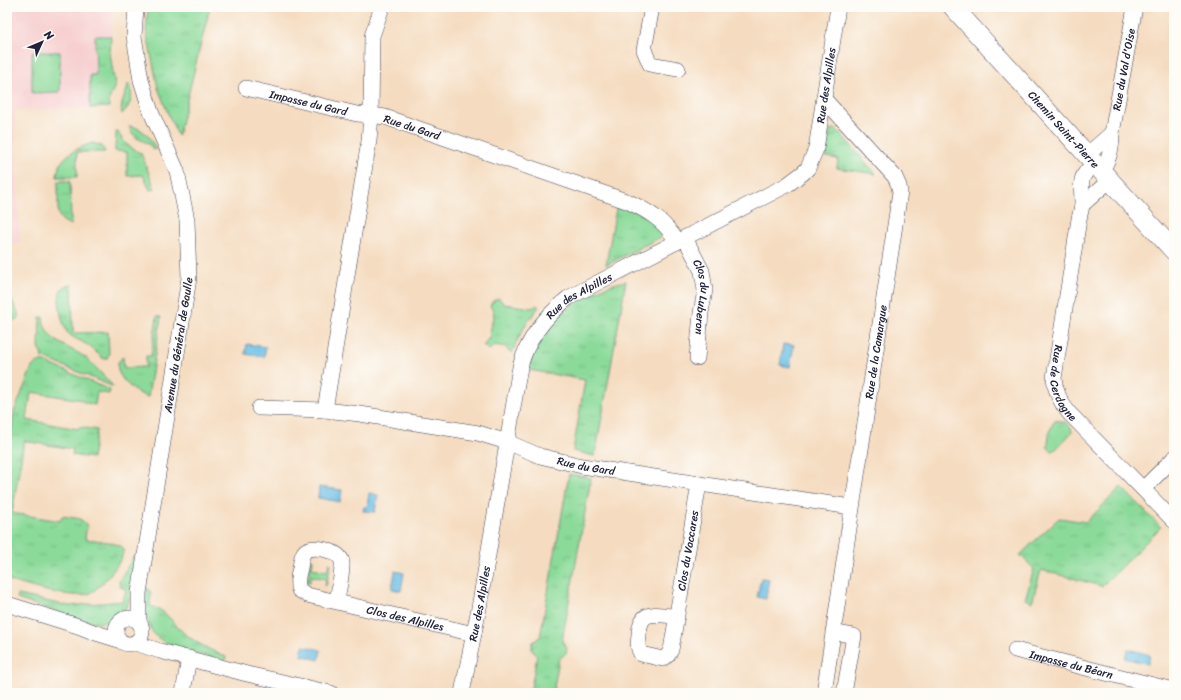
<svg xmlns="http://www.w3.org/2000/svg" width="1181" height="700" viewBox="0 0 1181 700" font-family="Sriracha,sans-serif">
<defs>
<pattern id="grass-tufts" width="24" height="20" patternUnits="userSpaceOnUse"><rect width="24" height="20" fill="#8bda9a"/><path d="M3 7l-1-3M5 7V3M7 7l1-3M15 17l-1-3M17 17v-4M19 17l1-3" fill="none" stroke="#78bb86"/></pattern>
</defs>
<rect width="100%" height="100%" fill="#fdfcf7"/>
<filter id="ink" filterUnits="userSpaceOnUse"><feTurbulence type="fractalNoise" baseFrequency=".025" numOctaves="2"/><feDisplacementMap in="SourceGraphic" scale="8" xChannelSelector="R" yChannelSelector="G"/><feConvolveMatrix kernelMatrix="1 2 1 2 8 2 1 2 1" color-interpolation-filters="sRGB"/></filter>
<filter id="wash" filterUnits="userSpaceOnUse"><feTurbulence type="fractalNoise" baseFrequency=".012" numOctaves="4" result="noise"/><feDisplacementMap in="SourceGraphic" scale="16" xChannelSelector="R" yChannelSelector="G"/><feGaussianBlur stdDeviation="0.9" result="paint"/><feColorMatrix in="noise" values="0 0 0 0 0 0 0 0 0 0 0 0 0 0 0 0 0 1.4 0 .05"/><feComposite in="paint" operator="in"/></filter>
<g filter="url(#wash)">
<rect width="100%" height="100%" fill="#f5dcc0"/>
<!-- built -->
<path fill="#f7cfd0" d="M7 7H113L111 36H95L96 75 90 76V108L14 110 20 244H7Z"/>
<!-- grass -->
<path fill="url(#grass-tufts)" stroke="#567e6a" d="M148 7H210L178 136 169 116 158 88 146 30Z
M95 36H111L110 53 115 85 109 100V107L90 108V75H96Z
M128 84H130C133 97 132 104 122 114 119 102 127 95 128 84Z
M129 126C144 128 150 137 156 149L153 150C149 142 144 142 137 138 133 135 131 131 129 126Z
M833 128 838 131 876 174 837 168 838 159 826 157 830 131Z
M116 132H118C123 143 130 148 141 153L155 189 150 190 143 175 127 176V152L115 151Z
M92 143 102 146 105 152H77V177H57C58 157 75 149 92 143Z
M58 181H70L71 225C64 222 60 220 58 213Z
M617 203 635 209 662 229 663 236 606 265Z
M626 281 595 456 573 451 585 380 529 370C531 360 533 352 537 343 539 338 543 334 546 330 565 306 595 287 626 281Z
M72 285 73 333 108 332 109 355 107 358 104 359C99 356 95 350 90 347 83 341 73 339 67 332 62 324 56 298 61 290 63 286 68 286 72 285Z
M8 293 20 317 7 324V294Z
M499 298 504 304 532 308 537 305 539 307 526 324 515 345 513 352H509L506 347 495 345 489 350 484 346V344L489 338 494 312 490 306 493 301Z
M157 316 161 317 148 397C135 394 105 369 123 357L124 368 146 367V356H151Z
M40 317H43C45 343 70 346 86 358 96 367 105 378 114 387L42 357 39 347Z
M40 362H45L110 390 109 394 97 392 95 405 83 402 82 400 31 392 27 420 78 429 79 427 97 430 92 458 72 455 73 449 24 441 12 513 60 521 62 516 81 519 80 521 87 524 85 539C92 540 119 542 123 548 128 557 97 592 88 594 68 599 27 586 7 580V460L14 412 32 367 36 363Z
M1055 421C1063 420 1071 423 1072 432L1055 450 1052 451 1048 448C1048 440 1049 427 1055 421Z
M569 474 591 478 562 641 567 648 566 653 559 659 553 693H530L537 656 532 650V643L540 637Z
M1121 487 1161 527 1102 586 1041 570 1032 602 1025 599 1034 569 1020 555 1059 518 1086 522Z
M134 556H137L129 601 127 607 124 610 109 621 99 623 83 620 17 599 18 595 69 606 123 601 126 590 120 586 119 581Z
M312 559 313 560 312 568 327 571 329 563 331 564 326 586H325L326 579 311 576 310 582H307Z
M147 587 151 593 150 606C166 609 173 624 185 634 198 644 212 651 226 657L225 661C207 656 166 648 154 634 152 632 146 618 145 615 143 606 146 596 147 587Z"/>
<!-- pitch -->
<path fill="#8bda9a" stroke="#567e6a" d="M32 52H60V92L32 93Z"/>
<!-- water -->
<path fill="#66bde3" stroke="#44708f" d="M247 344 266 347 264 357 245 354Z
M783 344 794 345 790 367 780 365Z
M319 487 342 490 340 502 318 498Z
M369 493 378 495 375 512 363 511 364 507H367Z
M395 571 404 573 401 591 392 589Z
M761 578 769 579 766 599 757 597Z
M303 646 321 650 319 660 301 655Z
M1128 649 1150 655 1148 664 1125 658Z"/>
</g>
<g filter="url(#ink)">
<g fill="none" stroke-linecap="round" stroke-linejoin="round">
<defs>
<g id="minor">
<path d="M136 7 134 36 141 80 151 112 177 171 187 220 189 278 139 593V621"/>
<path d="M652 7 644 50 650 64 678 69"/>
<path id="s1" d="M246 88 357 114 371 115 372 36 382 7"/>
<path d="M1087 155 1112 133"/>
<path id="s2" d="M1095 163C1077 178 1082 183 1082 203 1082 208 1080 214 1079 219L1054 378C1055 391 1060 402 1069 413L1174 521"/>
<path id="s3" d="M1101 170C1110 161 1112 146 1112 133L1135 7"/>
<path d="M1082 205 1110 180"/>
<path id="s4" d="M685 238 702 271 705 290 701 313 697 358"/>
<path id="s5" d="M677 242C666 222 650 212 629 202L385 117 371 115 369 141 325 410 360 414 478 433 507 442 540 456 582 466 851 507"/>
<path d="M259 408 325 410"/>
<path d="M1143 489 1174 458"/>
<path id="s6" d="M337 602C338 591 343 572 342 562 341 551 312 544 305 551 301 555 301 562 300 568 298 575 296 583 299 590L307 595 474 634"/>
<path d="M7 604 78 626 96 633 119 640"/>
<path id="s7" d="M677 617C668 616 647 610 642 621 640 625 639 631 639 636 638 643 637 648 641 654L663 659 668 655 671 650 699 484"/>
<circle cx="129" cy="631" r="13"/>
<path d="M833 632 854 636 844 693"/>
<path d="M135 643 160 651 247 674 331 693"/>
<path id="s8" d="M1015 650 1173 690"/>
<path d="M183 693 189 658"/>
<path id="s9" d="M462 693 479 608 520 367C527 339 546 316 568 298L787 185 803 173 808 168 816 149 838 7"/>
<path id="s10" d="M824 693 900 192 899 186 895 177 824 99"/>
</g>
<g id="major">
<path id="s11" d="M953 7 1174 251"/>
</g>
</defs>
<!-- minor casing -->
<use href="#minor" stroke="#423e4f" stroke-width="16"/>
<!-- major casing -->
<use href="#major" stroke="#423e4f" stroke-width="20"/>
<!-- minor -->
<use href="#minor" stroke="#fff" stroke-width="15"/>
<!-- major -->
<use href="#major" stroke="#fff" stroke-width="19"/>
</g>
</g>
<g text-anchor="middle" stroke-width="3" stroke-linejoin="round" paint-order="stroke">
<!-- street labels -->
<g font-size="11" fill="#22223b" stroke="#fdfcf7">
<text dy="4" stroke="none"><textPath href="#s3" startOffset="104">Rue du Val d'Oise</textPath></text>
<text dy="4" stroke="none"><textPath href="#s9" startOffset="775">Rue des Alpilles</textPath></text>
<text dy="4" stroke="none"><textPath href="#s1" startOffset="64">Impasse du Gard</textPath></text>
<text transform="translate(412 127) rotate(18)" y="4">Rue du Gard</text>
<text dy="4" stroke="none"><textPath href="#s11" startOffset="165">Chemin Saint-Pierre</textPath></text>
<text dy="4" stroke="none"><textPath href="#s9" startOffset="427">Rue des Alpilles</textPath></text>
<text dy="4" stroke="none"><textPath href="#s4" startOffset="63">Clos du Luberon</textPath></text>
<text transform="translate(178 345) rotate(-81)" y="4">Avenue du Général de Gaulle</text>
<text dy="4" stroke="none"><textPath href="#s10" startOffset="345">Rue de la Camargue</textPath></text>
<text dy="4" stroke="none"><textPath href="#s2" startOffset="229">Rue de Cerdagne</textPath></text>
<text dy="4" stroke="none"><textPath href="#s5" startOffset="903">Rue du Gard</textPath></text>
<text dy="4" stroke="none"><textPath href="#s7" startOffset="207">Clos du Vaccares</textPath></text>
<text dy="4" stroke="none"><textPath href="#s9" startOffset="91">Rue des Alpilles</textPath></text>
<text dy="4" stroke="none"><textPath href="#s6" startOffset="234">Clos des Alpilles</textPath></text>
<text dy="4" stroke="none"><textPath href="#s8" startOffset="58">Impasse du Béarn</textPath></text>
</g>
</g>
<!-- margin -->
<rect width="1181" height="700" fill="none" stroke="#fdfcf7" stroke-width="24"/>
<!-- north arrow -->
<g transform="translate(42 42) rotate(46)" stroke="#fdfcf7" stroke-width="3" paint-order="stroke">
<path d="M0-3L7 15L0 10L-7 15Z" fill="#22223b"/>
<text y="-6" font-size="11" font-weight="bold" text-anchor="middle" fill="#22223b">N</text>
</g>
</svg>
